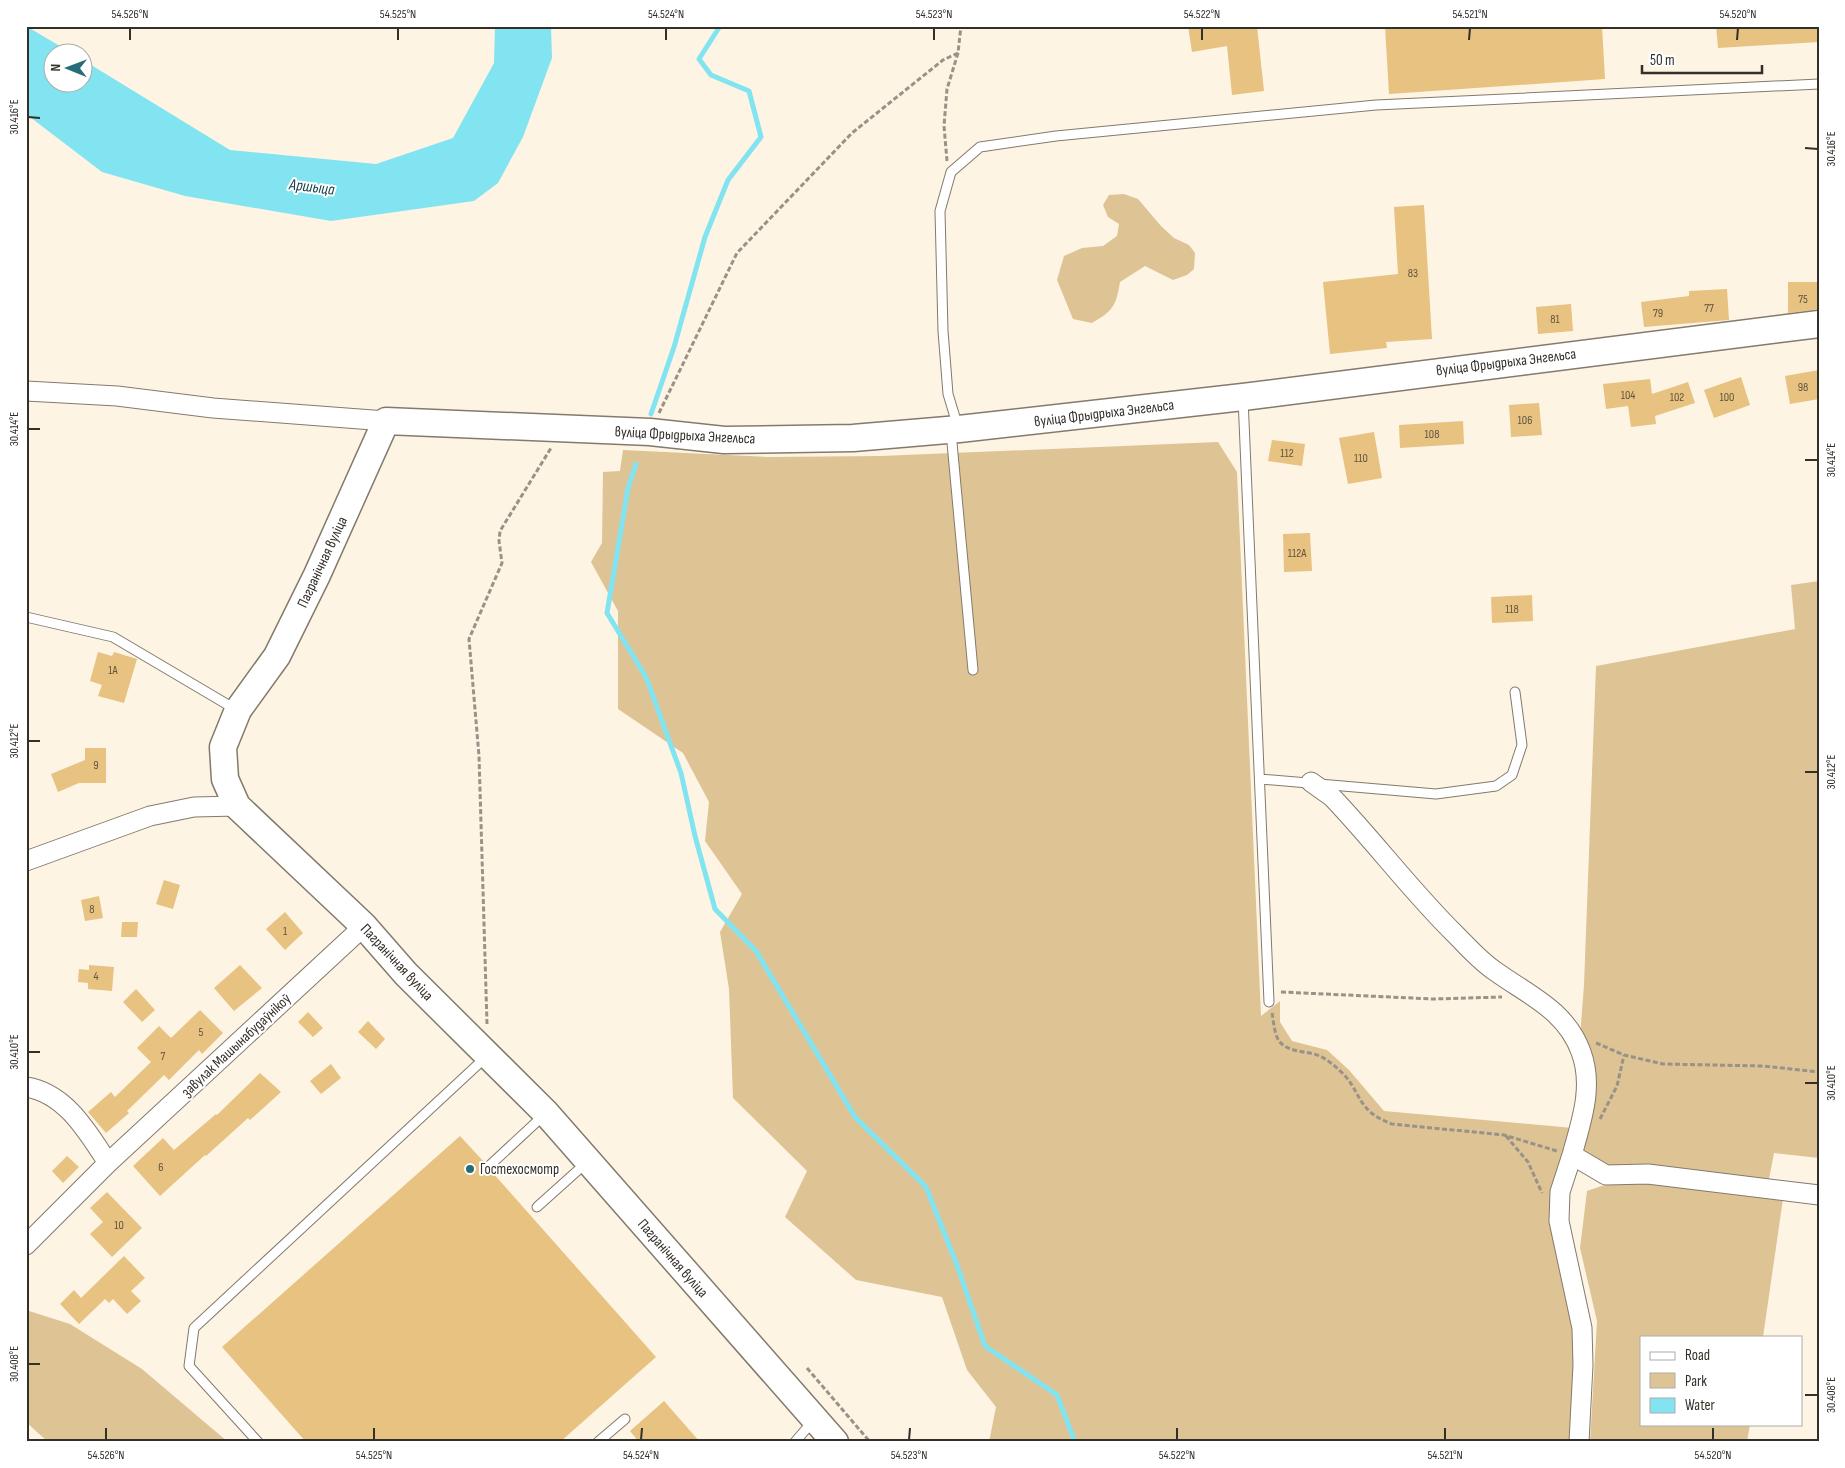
<svg xmlns="http://www.w3.org/2000/svg" width="1845" height="1468" viewBox="0 0 1845 1468" font-family="'Sofia Sans Condensed',sans-serif">
<rect width="100%" height="100%" fill="#fdf4e4"/>
<!-- green -->
<path fill="#dec395" d="M1124 194 1138 199 1161 226 1174 238 1189 245 1195 253 1194 269 1187 275 1173 280 1145 266 1120 282C1116 306 1113 311 1092 323L1073 319 1057 280 1064 256 1082 248 1103 246 1117 236 1119 224 1108 217 1103 205 1109 195Z
M1218 442 1237 472 1261 1016 1280 1001V1022L1292 1041 1327 1050 1349 1070 1384 1111 1573 1128 1584 985 1596 666 1795 629 1791 585 1819 581V1158L1774 1153 1769 1179 1649 1166 1567 1171 1564 1238 1580 1323 1573 1442H989L996 1407 967 1370 942 1297 856 1280 785 1217 807 1171 733 1098 729 989 720 932 742 894 705 841 709 802 683 753 618 709V611L591 562 602 543 603 472 620 471 623 450 768 457 881 456Z
M1652 1180 1783 1199 1763 1337H1641V1424H1750L1747 1442H1590L1597 1321 1580 1248 1587 1191 1613 1182Z
M26 1310 70 1324 142 1369 228 1442H48L26 1422Z"/>
<!-- water -->
<path fill="#83e4f1" d="M26 26 70 52H52V82H82L83 60 230 150 376 164 453 138 494 63 495 26H551L552 58 523 137 498 183 474 201 331 221 185 196 102 172 26 114Z"/>
<g fill="none" stroke-linecap="round" stroke-linejoin="round">
<!-- stream -->
<path stroke="#83e4f1" stroke-width="5" d="M651 414 674 347 705 237 728 180 761 137 749 91 711 75 699 59 720 26
M636 464 628 488 607 613 646 677 681 773 695 836 715 909 756 951 855 1117 926 1187 957 1265 985 1346 1057 1395 1075 1442"/>
</g>
<!-- building -->
<path fill="#e7c280" d="M1188 26H1257L1264 91 1232 95 1227 46 1192 52Z
M1385 26H1602L1605 79 1389 94Z
M1716 26H1819V42L1718 48Z
M1424 205 1432 339 1386 342 1387 348 1330 354 1323 282 1398 274 1394 207Z
M1788 282H1819V309L1788 313Z
M1727 289 1729 320 1644 327 1641 302 1689 296V291Z
M1571 304 1573 331 1538 334 1536 307Z
M1819 370V399L1790 404 1785 376Z
M1741 377 1750 405 1714 418 1704 390Z
M1650 379 1652 394 1688 382 1695 403 1655 416 1656 424 1631 427 1628 406 1606 409 1603 384Z
M1539 403 1542 435 1511 437 1509 405Z
M1463 421 1464 444 1400 448 1399 425Z
M1374 432 1382 478 1348 484 1339 438Z
M1272 440 1305 444 1302 466 1268 461Z
M1310 533 1312 571 1284 572 1283 534Z
M1532 595 1533 621 1492 623 1491 597Z
M98 652 112 656 114 652 137 659 124 703 98 696 102 685 90 681Z
M85 748H106V783H79L58 792 51 774 85 760Z
M164 880 180 885 173 909 156 904Z
M99 896 103 918 85 921 81 900Z
M285 912 303 933 285 950 266 929Z
M122 922H138L137 937H121Z
M89 965 114 967 112 991 88 989V983L78 982 79 969 89 970Z
M240 965 262 988 234 1011 214 988Z
M136 989 155 1010 142 1022 123 1002Z
M200 1010 223 1033 202 1054 199 1050 169 1080 164 1075 127 1111 129 1113 106 1133 88 1112 111 1092 115 1097 151 1062 137 1048 159 1026 171 1038Z
M308 1012 323 1028 313 1037 298 1022Z
M368 1021 385 1039 376 1049 358 1032Z
M331 1064 341 1078 321 1094 310 1081Z
M260 1073 281 1092 250 1120 248 1118 206 1156 205 1155 160 1196 133 1166 163 1138 174 1150 216 1114 217 1115Z
M460 1136 484 1162 483 1171 487 1173 492 1172 656 1357 560 1442H306L222 1347Z
M67 1156 79 1167 63 1183 52 1171Z
M107 1192 142 1228 112 1257 90 1234 103 1222 90 1208Z
M124 1256 145 1278 131 1291 141 1301 127 1314 113 1299 109 1303 105 1299 79 1324 60 1304 74 1290 81 1298Z
M664 1401 700 1442H639L630 1431Z"/>
<g fill="none" stroke-linecap="round" stroke-linejoin="round">
<defs>
<path id="lane" d="M1243 398 1269 1002
M958 427 948 394 943 331 940 211 951 172 980 147 1056 136 1376 105 1819 84
M951 432 973 670
M26 617 113 637 235 709
M1260 779 1436 794 1496 786 1512 775 1522 745 1515 692
M488 1167 544 1115
M537 1207 586 1163
M258 1442 189 1366 194 1328 486 1057
M598 1442 625 1419
M795 1442 813 1421"/>
<path id="street" d="M26 391 117 396 213 408 386 421
M1311 782 1332 797C1375 842 1412 892 1456 935 1468 947 1480 961 1495 971 1528 995 1566 1010 1581 1052 1594 1087 1581 1122 1572 1155
M26 861 150 816 194 807 237 806
M26 1087C66 1093 88 1133 108 1163
M26 1245 108 1163 364 926
M1579 1442 1583 1365 1582 1328 1559 1221 1560 1192 1572 1155 1606 1175 1648 1174 1819 1195"/>
<path id="secondary" d="M835 1442 546 1113 406 974 364 926 237 806 225 779 223 747 238 710 277 656 317 575 386 421 650 432 724 440 853 438 959 429 1243 397 1819 324"/>
</defs>
<!-- lane casing -->
<use href="#lane" stroke="#837a6c" stroke-width="11"/>
<!-- street casing -->
<use href="#street" stroke="#837a6c" stroke-width="21"/>
<!-- secondary casing -->
<use href="#secondary" stroke="#837a6c" stroke-width="29"/>
<!-- path -->
<path stroke="#989287" stroke-width="3" stroke-dasharray="5 2.5" stroke-linecap="butt" d="M947 161 944 126 947 89 958 53 961 26
M659 413 737 253 852 133 943 60 958 53
M1281 992 1433 999 1502 997
M1272 1013C1274 1022 1274 1039 1283 1045 1294 1053 1308 1051 1320 1056 1326 1059 1334 1065 1339 1070 1363 1091 1354 1110 1392 1124L1504 1135 1557 1151
M487 1024 479 756 469 639 502 563 499 541 500 531 551 448
M1596 1043 1624 1055 1663 1064 1763 1066 1819 1072
M1600 1119 1617 1086 1624 1055
M1506 1136 1528 1162 1542 1193
M807 1368 870 1442"/>
<!-- lane -->
<use href="#lane" stroke="#fff" stroke-width="9"/>
<!-- street -->
<use href="#street" stroke="#fff" stroke-width="19"/>
<!-- secondary -->
<use href="#secondary" stroke="#fff" stroke-width="26"/>
<!-- rail -->
<path stroke="#68625a" stroke-width="4" stroke-dasharray="2.5 5" stroke-linecap="butt" d="M26 1438 31 1442"/>
</g>
<!-- ticks -->
<path fill="none" stroke="#332f29" stroke-width="2" d="M130 40V28M398 40V28M666 40V28M934 40V28M1202 40V28M1469 40 1470 28M1737 40 1738 28M28 117 40 118M1805 148 1818 149M28 429H40M1805 460H1818M28 741H40M1805 772H1818M28 1052H40M1805 1083H1818M28 1364H40M1805 1395H1818M106 1440V1428M374 1440V1428M641 1440 642 1428M909 1440 910 1428M1177 1440V1428M1445 1440V1428M1713 1440V1428"/>
<!-- markers -->
<circle fill="#256e77" stroke="#fff" stroke-width="2" cx="470" cy="1169" r="5"/>
<g text-anchor="middle" stroke-width="4" stroke-linejoin="round" paint-order="stroke">
<!-- number labels -->
<g font-size="12" fill="#60543f">
<text x="1413" y="277">83</text>
<text x="1803" y="303">75</text>
<text x="1709" y="312">77</text>
<text x="1658" y="317">79</text>
<text x="1555" y="323">81</text>
<text x="1803" y="391">98</text>
<text x="1628" y="399">104</text>
<text x="1677" y="401">102</text>
<text x="1727" y="401">100</text>
<text x="1525" y="424">106</text>
<text x="1432" y="438">108</text>
<text x="1287" y="457">112</text>
<text x="1361" y="462">110</text>
<text x="1297" y="557">112А</text>
<text x="1512" y="613">118</text>
<text x="113" y="674">1А</text>
<text x="96" y="769">9</text>
<text x="92" y="913">8</text>
<text x="285" y="935">1</text>
<text x="96" y="980">4</text>
<text x="201" y="1036">5</text>
<text x="163" y="1060">7</text>
<text x="161" y="1171">6</text>
<text x="119" y="1229">10</text>
</g>
<!-- street labels -->
<g font-size="15" fill="#332f29" stroke="#fff">
<text transform="translate(1506 362) rotate(-7)" y="5">вуліца Фрыдрыха Энгельса</text>
<text transform="translate(1104 413) rotate(-7)" y="5">вуліца Фрыдрыха Энгельса</text>
<text transform="translate(685 435) rotate(3)" y="5">вуліца Фрыдрыха Энгельса</text>
<text transform="translate(322 562) rotate(-65)" y="5">Пагранічная вуліца</text>
<text transform="translate(397 962) rotate(47)" y="5">Пагранічная вуліца</text>
<text transform="translate(236 1045) rotate(-43)" y="5">завулак Машынабудаўнікоў</text>
<text transform="translate(673 1258) rotate(49)" y="5">Пагранічная вуліца</text>
</g>
<!-- poi labels -->
<g font-size="15" fill="#332f29" stroke="#fff" text-anchor="start">
<text x="480" y="1174">Гостехосмотр</text>
</g>
<!-- water labels -->
<g font-size="16" font-style="italic" fill="#154248" stroke="#fff">
<text transform="translate(312 186) rotate(7)" y="6">Аршыца</text>
</g>
</g>
<!-- border -->
<rect width="1845" height="1468" fill="none" stroke="#ffffff" stroke-width="55"/>
<!-- legend -->
<rect x="1640" y="1336" width="162" height="90" fill="#ffffff" stroke="#adaca9"/>
<rect x="1650" y="1352" width="25" height="8" fill="#ffffff" stroke="#adaca9"/>
<text x="1685" y="1360" font-size="15" fill="#332f29">Road</text>
<rect x="1650" y="1373" width="25" height="15" fill="#dec395" stroke="#adaca9"/>
<text x="1685" y="1386" font-size="15" fill="#332f29">Park</text>
<rect x="1650" y="1398" width="25" height="15" fill="#83e4f1" stroke="#adaca9"/>
<text x="1685" y="1410" font-size="15" fill="#332f29">Water</text>
<!-- north arrow -->
<g transform="translate(68 68) rotate(271)"><circle r="24" fill="#ffffff" stroke="#adaca9"/>
<path d="M0-4L9 19L0 12L-9 19Z" fill="#256e77"/>
<text y="-8" font-size="14" font-weight="bold" text-anchor="middle" fill="#332f29">N</text>
</g>
<!-- scale -->
<path d="M1642 65v8h120v-8" fill="none" stroke="#332f29" stroke-width="2.5"/>
<text x="1650" y="65" font-size="15" fill="#332f29" stroke="#ffffff" stroke-width="4" paint-order="stroke">50 m</text>
<rect x="28" y="28" width="1790" height="1412" fill="none" stroke="#332f29" stroke-width="2"/>
<g font-size="12" text-anchor="middle" fill="#332f29">
<text x="130" y="18">54.526°N</text>
<text x="398" y="18">54.525°N</text>
<text x="666" y="18">54.524°N</text>
<text x="934" y="18">54.523°N</text>
<text x="1202" y="18">54.522°N</text>
<text x="1470" y="18">54.521°N</text>
<text x="1738" y="18">54.520°N</text>
<text transform="translate(14 117) rotate(-90)" y="4">30.416°E</text>
<text transform="translate(1831 149) rotate(-90)" y="4">30.416°E</text>
<text transform="translate(14 429) rotate(-90)" y="4">30.414°E</text>
<text transform="translate(1831 460) rotate(-90)" y="4">30.414°E</text>
<text transform="translate(14 741) rotate(-90)" y="4">30.412°E</text>
<text transform="translate(1831 772) rotate(-90)" y="4">30.412°E</text>
<text transform="translate(14 1052) rotate(-90)" y="4">30.410°E</text>
<text transform="translate(1831 1083) rotate(-90)" y="4">30.410°E</text>
<text transform="translate(14 1364) rotate(-90)" y="4">30.408°E</text>
<text transform="translate(1831 1395) rotate(-90)" y="4">30.408°E</text>
<text x="106" y="1459">54.526°N</text>
<text x="374" y="1459">54.525°N</text>
<text x="641" y="1459">54.524°N</text>
<text x="909" y="1459">54.523°N</text>
<text x="1177" y="1459">54.522°N</text>
<text x="1445" y="1459">54.521°N</text>
<text x="1713" y="1459">54.520°N</text>
</g>
</svg>
